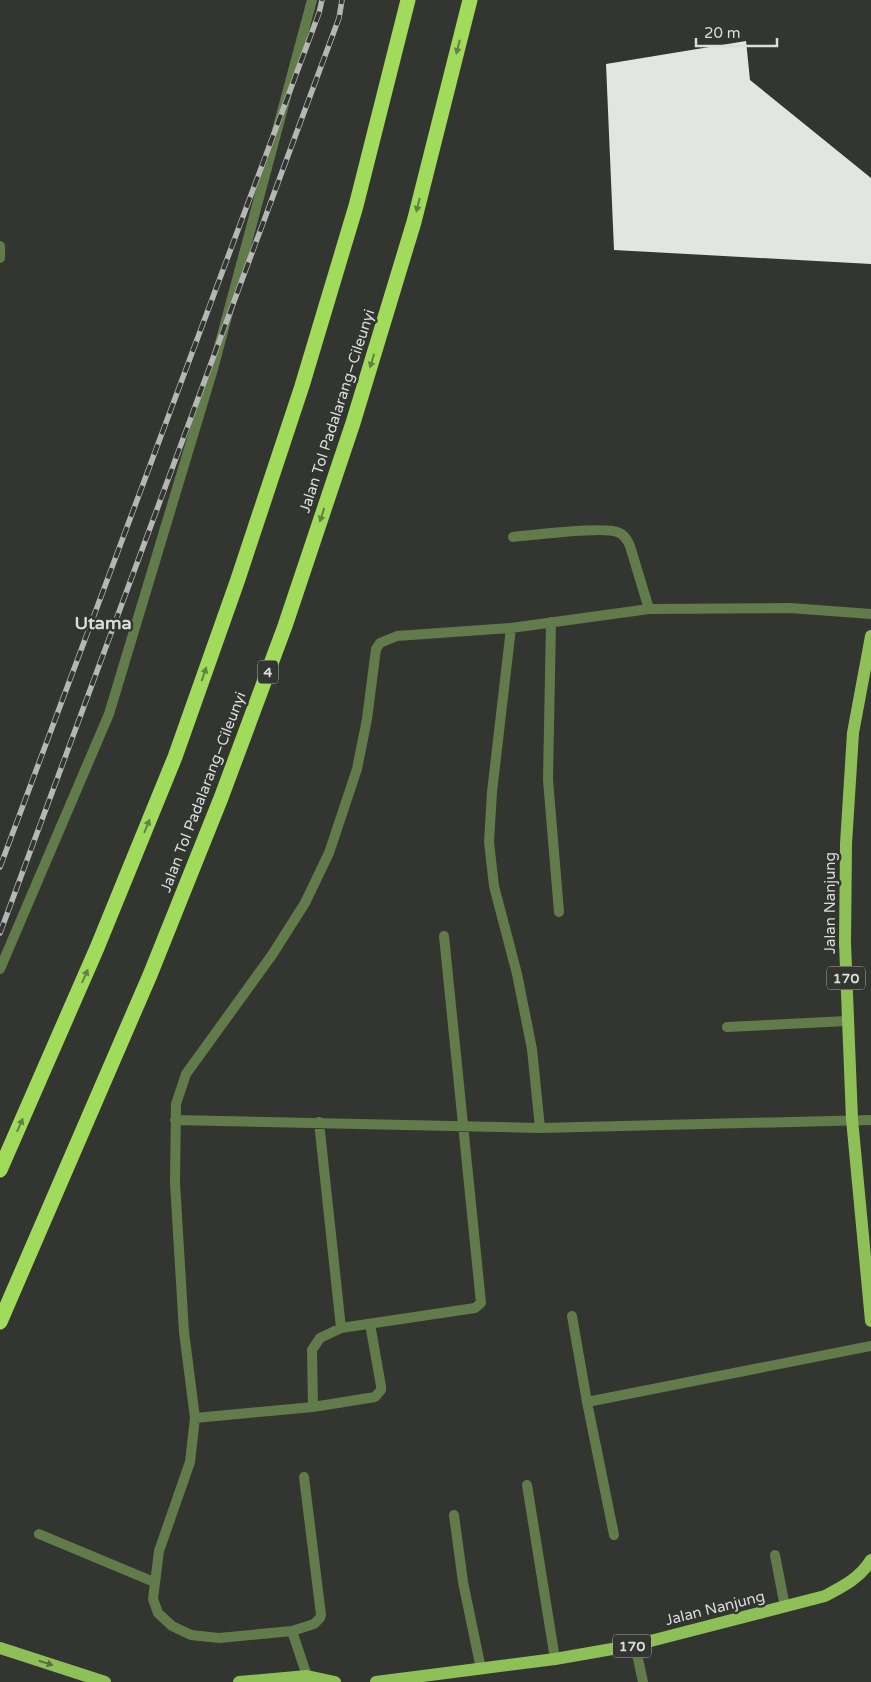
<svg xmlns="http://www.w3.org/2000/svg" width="871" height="1682" viewBox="0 0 871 1682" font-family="'Varela Round',sans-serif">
<rect width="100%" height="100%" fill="#333531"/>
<!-- building -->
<path fill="#e2e5e0" d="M746 41 750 80 871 178V264L614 250 606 64Z"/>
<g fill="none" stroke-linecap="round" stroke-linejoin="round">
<!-- street -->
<path stroke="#627b4a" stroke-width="10" d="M0 246V258
M513 537C532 535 604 526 617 532 624 534 627 539 630 546L649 609
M551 622 548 780 559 912
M511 628 492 792 489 842 494 886 517 974 532 1049 540 1128
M0 969 109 714 213 369 312 0
M727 1027 847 1021
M175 1120 540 1128 871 1120
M319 1122 341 1328
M572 1316 587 1402
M313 1407 312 1350 320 1338 341 1328 475 1308 481 1303 444 936
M195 1418 313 1407 375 1397 381 1390V1386L370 1324
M527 1485 555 1659
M454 1515 463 1582 481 1669
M39 1534 154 1582
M614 1535 587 1402 871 1346
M775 1555 785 1607
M292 1631 314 1624 320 1618 321 1615 304 1477
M635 1645 643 1682
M307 1676 292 1631 219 1638 191 1635 172 1626 158 1613 153 1599 159 1551 190 1462 195 1418 184 1332 175 1183 176 1104 186 1074 272 955 305 903 329 853 357 769 367 719 376 649 380 643 397 636 511 628 649 609 790 608 871 614"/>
<!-- primary -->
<path stroke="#8fc058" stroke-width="12" d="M871 636 853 733 846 844 845 943 852 1119 871 1321
M0 1648 105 1682
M239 1682 307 1676 335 1682
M376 1682 555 1659 635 1645 825 1596C844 1586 860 1578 871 1560"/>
<!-- highway -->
<path stroke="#a0db5b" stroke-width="15" d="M0 1170 97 948 175 757 237 582 302 386 356 206 408 0
M0 1322 150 975 221 798 285 626 353 423 414 222 470 0"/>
<defs>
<path id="rail" d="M0 867 319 13 322 0
M0 933 339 18 342 0"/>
</defs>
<!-- rail casing -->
<use href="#rail" stroke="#b5b7b4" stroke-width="5.5"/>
<!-- rail -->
<use href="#rail" stroke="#333531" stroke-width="4" stroke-dasharray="11" stroke-linecap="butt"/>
</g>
<!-- one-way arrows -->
<defs><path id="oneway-solid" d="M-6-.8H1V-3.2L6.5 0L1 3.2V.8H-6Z" transform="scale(1.25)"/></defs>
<g fill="#648044">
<use href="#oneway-solid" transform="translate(458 47) rotate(104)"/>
<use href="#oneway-solid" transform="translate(418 205) rotate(104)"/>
<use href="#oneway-solid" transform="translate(372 361) rotate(107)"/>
<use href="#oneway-solid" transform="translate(322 515) rotate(108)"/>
<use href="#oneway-solid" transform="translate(204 674) rotate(-71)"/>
<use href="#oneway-solid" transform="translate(147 826) rotate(-68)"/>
<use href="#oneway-solid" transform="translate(85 976) rotate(-66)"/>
<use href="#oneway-solid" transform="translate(20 1125) rotate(-66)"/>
</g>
<use fill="#586d41" href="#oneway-solid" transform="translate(46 1663) rotate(18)"/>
<g text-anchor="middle" stroke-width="5" stroke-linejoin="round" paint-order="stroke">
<!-- shield labels -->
<g fill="#333531" stroke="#a9aba7" stroke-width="1">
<rect x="258" y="660.5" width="20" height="23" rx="4"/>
<rect x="827" y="966.5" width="38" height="23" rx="4"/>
<rect x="613" y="1634.5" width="38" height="23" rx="4"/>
</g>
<g font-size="14" font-weight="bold" fill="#dbddda">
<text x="268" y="677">4</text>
<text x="846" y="983">170</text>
<text x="632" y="1651">170</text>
</g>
<!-- street labels -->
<g font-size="15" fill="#dbddda" stroke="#333531">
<text transform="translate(337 411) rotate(-72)" y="5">Jalan Tol Padalarang–Cileunyi</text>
<text transform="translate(203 792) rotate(-69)" y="5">Jalan Tol Padalarang–Cileunyi</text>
<text transform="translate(830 903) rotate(-90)" y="5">Jalan Nanjung</text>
<text transform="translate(715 1608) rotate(-14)" y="5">Jalan Nanjung</text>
</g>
<!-- quarter labels -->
<g font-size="18" font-weight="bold" fill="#dbddda" stroke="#333531">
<text x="103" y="629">Utama</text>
</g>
</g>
<!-- scale -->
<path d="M696 38v8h81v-8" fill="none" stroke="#dbddda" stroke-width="2.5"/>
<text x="704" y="38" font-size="15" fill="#dbddda" stroke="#333531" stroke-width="4" paint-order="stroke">20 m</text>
</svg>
